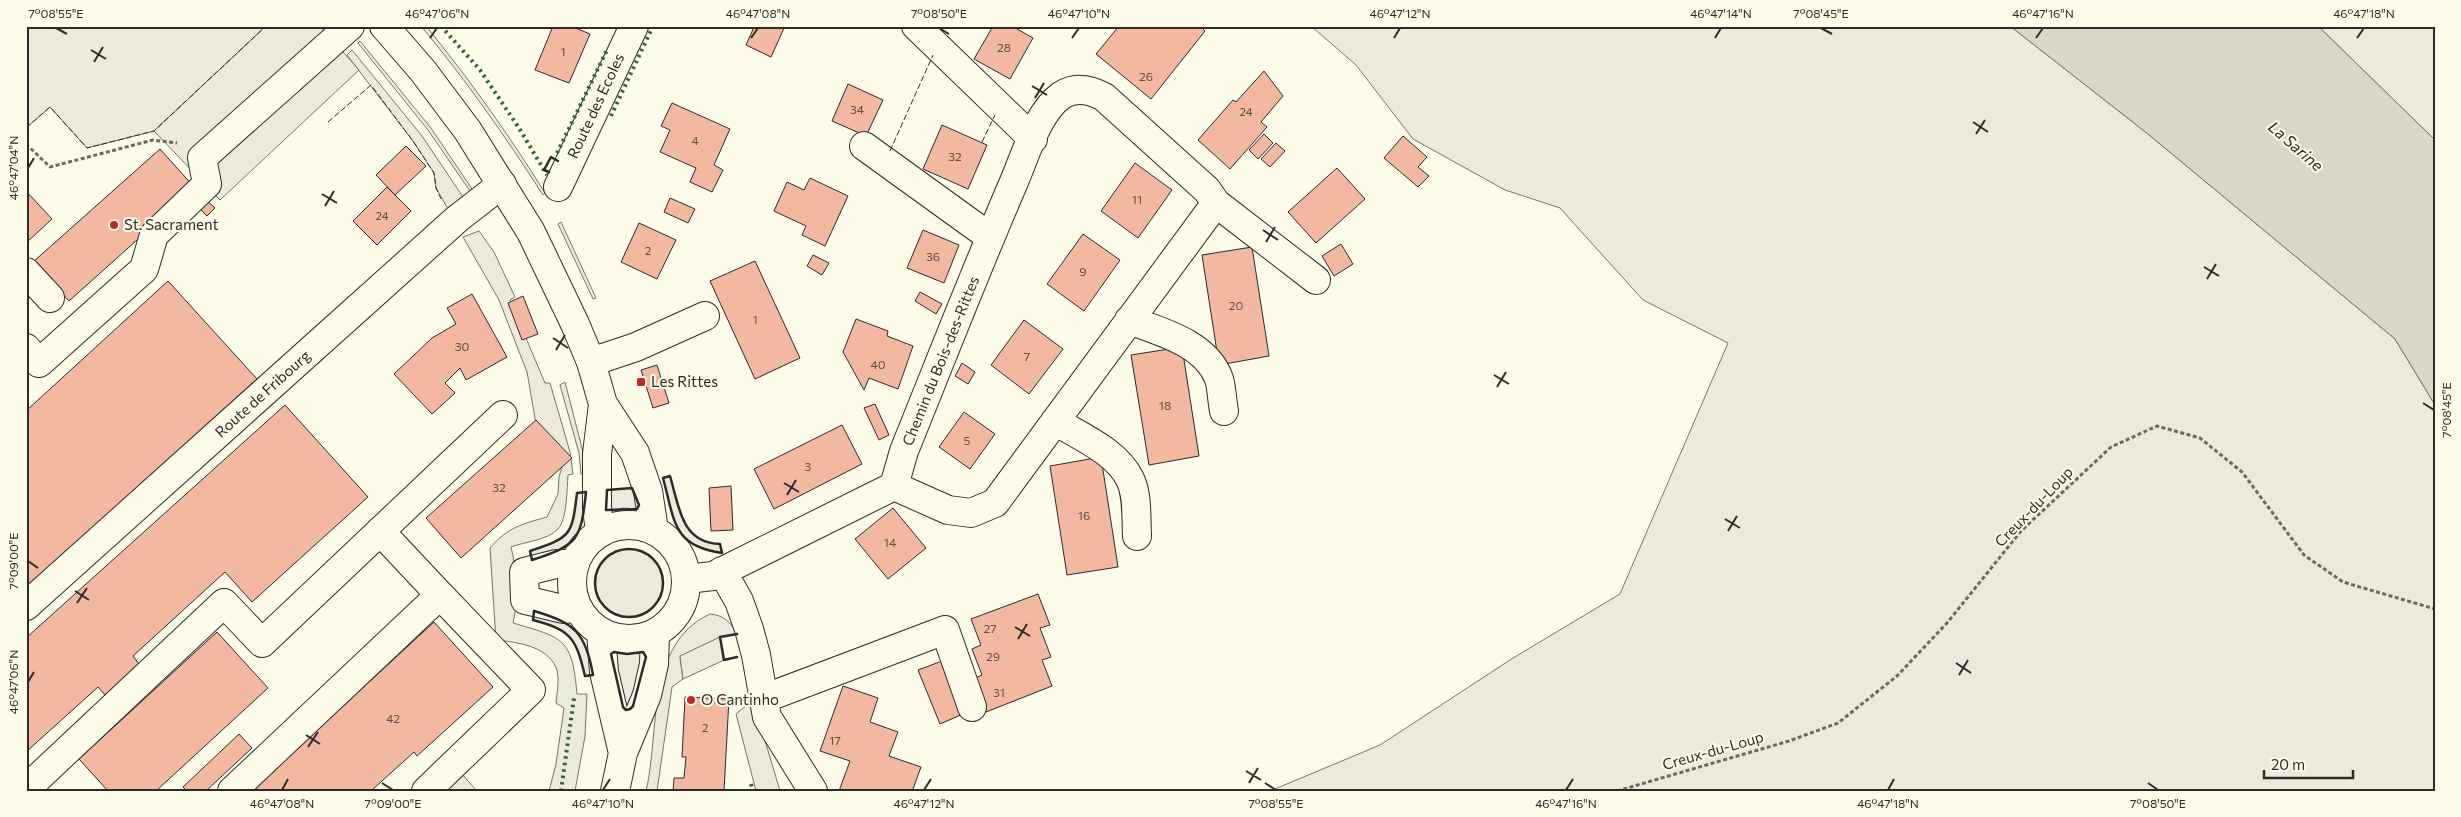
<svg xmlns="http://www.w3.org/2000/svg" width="2461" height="817" viewBox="0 0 2461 817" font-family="Commissioner,sans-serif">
<rect width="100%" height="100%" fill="#fdfbea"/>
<!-- green -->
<path fill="#ecebdb" stroke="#74746e" d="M26 26H266L154 131 87 148 50 107 26 128Z
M421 26H426C470 80 509 135 545 193L543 195C505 136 466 80 421 26Z
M1311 26H2010L2148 134 2395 339 2435 405V791H1270L1380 745 1513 658 1620 594 1728 343 1643 300 1560 208 1505 190 1413 139 1356 65Z
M2318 26H2435V140Z
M360 41 431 128 472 189 470 191 428 130 358 43Z
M352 50 422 136 463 197 448 209 436 188 434 173 413 141 347 55Z
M561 222 596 298 593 299 558 224Z
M479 231 494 252 515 297 510 300 545 383H550L570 452 573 474 568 475C567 488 567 520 558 529 548 540 524 542 511 547 517 572 519 598 513 623 564 638 572 638 577 694H587L585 736 575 791H549L556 764 564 708 556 703C557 692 560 678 556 667 546 646 517 642 496 640L490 548C508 527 522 524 547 517L558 494 559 477 565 456 536 424 527 372 499 300 463 237Z
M565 382 583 452 584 474H581L579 453 560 385Z
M670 476C679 506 681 543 720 544L722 553C672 546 675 521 663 478Z
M632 488 639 505 637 509 624 508 608 511 607 490Z
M586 492C581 540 578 545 532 560L530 551C571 537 572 536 577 493Z
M595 583a34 34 0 1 1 68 0a34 34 0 1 1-68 0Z
M534 611C575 623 586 633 593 675L585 676C576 638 571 630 533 620Z
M710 614C723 615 731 622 737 634L720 637 680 657 683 679 672 687 657 791H646C660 733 645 644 710 614Z
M614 652 627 654 643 652 633 706 626 710 623 707Z
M461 773 477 791H443Z"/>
<!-- parking -->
<path fill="#eceadb" stroke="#74746e" d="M266 26H320L359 70 220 200 154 131Z
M720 637 724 660 683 679 680 656Z
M753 700 780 791H756L736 714Z"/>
<!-- water -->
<path fill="#d8d7c9" stroke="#74746e" d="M2010 26H2318L2435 140V405L2395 339 2148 134Z"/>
<!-- building -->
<path fill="#f2b8a0" stroke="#2b2b2b" d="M553 26H571L590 34 569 83 535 70Z
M751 26H785L771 57 746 45 754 27Z
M993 26H1012L1033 38 1010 79 974 59Z
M1119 26H1200L1205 31 1151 99 1096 54Z
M1264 71 1283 96 1261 122 1267 127 1230 169 1198 140 1233 100 1236 102Z
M848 84 883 100 866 136 832 121Z
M672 103 730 129 714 165 723 170 712 192 690 182 696 168 660 152 670 130 661 126Z
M942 125 987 145 968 189 923 169Z
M1264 134 1273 143 1258 159 1249 150Z
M1403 136 1427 157 1418 167 1429 176 1418 187 1384 158Z
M1276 143 1285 151 1270 167 1261 159Z
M406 146 426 166 395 195 376 175Z
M160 149 195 188 69 301 33 262Z
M1135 163 1172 190 1138 238 1101 211Z
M1337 168 1365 199 1316 243 1288 212Z
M810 178 848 196 825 246 802 235 806 226 774 211 787 182 804 190Z
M387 187 411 211 377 245 353 221Z
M26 191 52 219 26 243Z
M203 197 215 208 207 216 196 205Z
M670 198 695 209 688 223 664 212Z
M639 223 676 240 657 279 621 262Z
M923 230 959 245 944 283 907 268Z
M1083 234 1120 260 1084 311 1047 284Z
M1341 244 1353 264 1334 276 1322 256Z
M1252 247 1269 356 1219 365 1202 255Z
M813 255 829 263 822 275 807 266Z
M755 261 800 358 755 379 710 281Z
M168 281 257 379 26 589V411Z
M920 292 942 304 936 314 915 301Z
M472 294 507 357 466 380 460 368 445 383 455 393 432 414 394 374 432 338 456 324 447 308Z
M523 296 538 334 522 340 508 303Z
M856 319 888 331 887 336 913 346 898 389 869 378 864 390 843 352Z
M1024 320 1063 349 1029 394 991 365Z
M1182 347 1199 456 1149 465 1131 355Z
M962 363 975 372 968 384 955 376Z
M657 365 669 403 653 408 641 370Z
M875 404 889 435 879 440 864 408Z
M285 405 368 497 252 602 225 572 133 656 140 665 106 696 98 687 26 752V638Z
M964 412 995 434 970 469 939 447Z
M536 420 572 458 461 558 426 518Z
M842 425 862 464 774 509 754 469Z
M1101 457 1118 567 1067 575 1050 466Z
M731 486 733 530 711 531 709 488Z
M893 508 926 548 888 579 855 539Z
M1038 594 1050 625 1040 628 1051 657 1042 660 1052 686 986 712 973 679 982 675 972 649 981 645 971 619Z
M434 622 493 687 417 756 414 752 371 791H251Z
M217 632 268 688 156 791H108L79 759Z
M942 661 963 714 940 724 918 670Z
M843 686 878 698 870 722 898 732 889 756 921 767 913 789 917 791H839L850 761 820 751Z
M685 697 729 699 724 791H673L674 778H684L686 757H682Z
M239 734 252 748 206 791H187L183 787Z"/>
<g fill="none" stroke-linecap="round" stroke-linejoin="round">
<defs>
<path id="minor" d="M916 26 1033 139
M864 146 990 237
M558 187 634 26
M26 272 50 298
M1129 320C1161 332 1206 343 1219 379 1222 389 1222 401 1224 411
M26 348 39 363 144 269 154 235 207 184 202 158 350 26
M591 362 636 347 705 316
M1055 421C1081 437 1116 451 1130 479 1138 495 1136 519 1137 536
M894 486 904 451C940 362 975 272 1013 184 1025 157 1037 112 1062 95 1076 86 1091 90 1104 97L1207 190 1216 203 1316 280
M574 564H556L524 572 525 600 563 609 577 608
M722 571 739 601 749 629 756 655 767 717 813 791
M687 579 713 576 894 486 948 510 971 513 995 503 1216 203
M26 606 457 219 502 184
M763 699 945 630 972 707
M26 789 224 603 262 643 503 415
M232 791 440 595 380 531
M426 791 531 690 440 595"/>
<path id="major" d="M384 26 423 71 468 131 531 232 575 324 591 362 603 404 635 453 648 491 654 530
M572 582a57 57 0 1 1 114 0a57 57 0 1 1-114 0Z
M600 532 597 508V454L603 404
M601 632 604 672 623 753
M615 791 623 753 647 695 654 664 655 634"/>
</defs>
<!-- minor casing -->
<use href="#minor" stroke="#2b2b2b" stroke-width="30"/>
<!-- major casing -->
<use href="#major" stroke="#2b2b2b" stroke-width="30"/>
<!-- path -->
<path stroke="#6a6964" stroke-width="3" stroke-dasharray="4 2.5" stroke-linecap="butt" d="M26 144 50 167 153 140 177 143
M1617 791 1789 741 1838 723 1897 676 1947 623 2021 531 2111 447 2157 426 2200 438 2242 472 2304 555 2343 582 2435 609"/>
<!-- minor -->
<use href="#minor" stroke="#fdfbea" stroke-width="28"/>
<!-- major -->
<use href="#major" stroke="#fdfbea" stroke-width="28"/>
<!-- hedge -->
<path stroke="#34623c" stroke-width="4" stroke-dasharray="2.5 4" stroke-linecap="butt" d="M441 26 480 70 519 128 547 175
M611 116 653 26
M557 153 608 48
M751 784 753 791
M561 791 574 698"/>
<!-- fence -->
<path stroke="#2b2b2b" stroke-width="1" stroke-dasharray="6 2.5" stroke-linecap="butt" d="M328 122 371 85 413 141 434 173 436 188 441 199
M26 128 50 107 87 148 154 131 266 26
M982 142 995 115
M890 151 933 55"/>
<!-- wall -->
<path stroke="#2b2b2b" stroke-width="2.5" d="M549 172 544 170 551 157 558 161
M670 476C679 506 681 543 720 544L722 553C672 546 675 521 663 478Z
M632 488 639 505 637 509 606 510 607 490Z
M586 492C581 540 578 545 532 560L530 551C571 537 572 536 577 493Z
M595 583a34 34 0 1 1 68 0a34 34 0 1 1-68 0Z
M534 611C575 623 586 633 593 675L585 676C576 638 571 630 533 620Z
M737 634 720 637 724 660 737 657
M614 652 627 654 643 652 646 657 633 706 630 709 626 710 623 707 611 654Z"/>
</g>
<!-- ticks -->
<path fill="none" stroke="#2b2b2b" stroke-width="2" d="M56 28 67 34M939 28 949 34M1821 28 1832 34M430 38 437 28M751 38 758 28M1072 38 1079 28M1394 38 1400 28M1715 38 1721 28M2036 38 2043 28M2357 38 2364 28M91 50 106 59M94 62 103 47M1032 86 1047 95M1035 98 1044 83M1973 122 1988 132M1976 134 1985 120M28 168 34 158M322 194 337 203M325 206 334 191M1263 230 1278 240M1266 242 1275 227M2204 267 2219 276M2207 279 2216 264M553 338 568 348M556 350 565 335M1494 375 1509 384M1497 387 1506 372M2423 403 2434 410M784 483 799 492M787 495 796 480M1725 519 1740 528M1728 531 1737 516M28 561 38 568M75 591 89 600M77 603 87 588M1015 627 1030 636M1018 639 1027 624M1956 663 1971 673M1959 675 1968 660M28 682 34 672M306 735 320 744M308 747 318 732M1246 771 1261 780M382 783 393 790M1249 783 1258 768M1265 783 1276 790M2148 783 2158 790M282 790 288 779M603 790 610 779M924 790 931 779M1566 790 1573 779M1888 790 1894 779"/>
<!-- markers -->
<g fill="#c62828" stroke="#fdfbea" stroke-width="2">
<circle cx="114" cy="225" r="5"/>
<rect x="636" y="377" width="10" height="10" rx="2.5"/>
<circle cx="691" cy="700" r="5"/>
</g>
<g text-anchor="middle" stroke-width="4" stroke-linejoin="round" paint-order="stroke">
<!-- number labels -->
<g font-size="12" fill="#5d4e48">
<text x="1004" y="52">28</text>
<text x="563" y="56">1</text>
<text x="1146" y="81">26</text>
<text x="857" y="114">34</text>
<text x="1246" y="116">24</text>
<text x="695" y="145">4</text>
<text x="955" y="161">32</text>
<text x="1137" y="204">11</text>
<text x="382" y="220">24</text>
<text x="648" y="255">2</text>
<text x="933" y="261">36</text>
<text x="1083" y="276">9</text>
<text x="1236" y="310">20</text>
<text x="755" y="324">1</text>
<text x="462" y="351">30</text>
<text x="1027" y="361">7</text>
<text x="878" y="369">40</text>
<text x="1165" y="410">18</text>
<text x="967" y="445">5</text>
<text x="808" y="471">3</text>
<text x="499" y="492">32</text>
<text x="1084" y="520">16</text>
<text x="890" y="547">14</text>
<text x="990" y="633">27</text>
<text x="993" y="661">29</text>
<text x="999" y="697">31</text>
<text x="393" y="723">42</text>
<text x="705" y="732">2</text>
<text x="835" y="745">17</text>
</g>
<!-- street labels -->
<g font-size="15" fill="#2b2b2b" stroke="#fdfbea">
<text transform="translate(596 106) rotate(-65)" y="5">Route des Ecoles</text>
<text transform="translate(941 361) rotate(-68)" y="5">Chemin du Bois-des-Rittes</text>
<text transform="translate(263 394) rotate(-42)" y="5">Route de Fribourg</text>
<text transform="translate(2034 507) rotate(-46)" y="5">Creux-du-Loup</text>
<text transform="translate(1713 751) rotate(-16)" y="5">Creux-du-Loup</text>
</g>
<!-- poi labels -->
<g font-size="15" fill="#2b2b2b" stroke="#fdfbea" text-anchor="start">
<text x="124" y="230">St. Sacrament</text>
<text x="651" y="387">Les Rittes</text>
<text x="701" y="705">O Cantinho</text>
</g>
<!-- water labels -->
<g font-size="16" font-style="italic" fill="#2b2b2b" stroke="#fdfbea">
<text transform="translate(2296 146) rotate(41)" y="6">La Sarine</text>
</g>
</g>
<!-- border -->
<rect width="2461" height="817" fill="none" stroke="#fdfbea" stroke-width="55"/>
<!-- scale -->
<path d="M2264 770v8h89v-8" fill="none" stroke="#2b2b2b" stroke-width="2.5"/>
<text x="2271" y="770" font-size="15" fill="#2b2b2b" stroke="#fdfbea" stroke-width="4" paint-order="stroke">20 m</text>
<rect x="28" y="28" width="2406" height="762" fill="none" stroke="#2b2b2b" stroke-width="2"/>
<g font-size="12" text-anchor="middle" fill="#2b2b2b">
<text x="56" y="18">7°08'55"E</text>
<text x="437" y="18">46°47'06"N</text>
<text x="758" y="18">46°47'08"N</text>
<text x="939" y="18">7°08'50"E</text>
<text x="1079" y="18">46°47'10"N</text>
<text x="1400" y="18">46°47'12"N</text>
<text x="1721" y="18">46°47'14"N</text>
<text x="1821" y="18">7°08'45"E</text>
<text x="2043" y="18">46°47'16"N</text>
<text x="2364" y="18">46°47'18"N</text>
<text transform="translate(14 168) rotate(-90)" y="4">46°47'04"N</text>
<text transform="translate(2447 410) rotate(-90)" y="4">7°08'45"E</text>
<text transform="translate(14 561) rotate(-90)" y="4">7°09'00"E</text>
<text transform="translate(14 682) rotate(-90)" y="4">46°47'06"N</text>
<text x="282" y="808">46°47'08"N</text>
<text x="393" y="808">7°09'00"E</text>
<text x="603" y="808">46°47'10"N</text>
<text x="924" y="808">46°47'12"N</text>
<text x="1276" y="808">7°08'55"E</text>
<text x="1566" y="808">46°47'16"N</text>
<text x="1888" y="808">46°47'18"N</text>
<text x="2158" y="808">7°08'50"E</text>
</g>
</svg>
